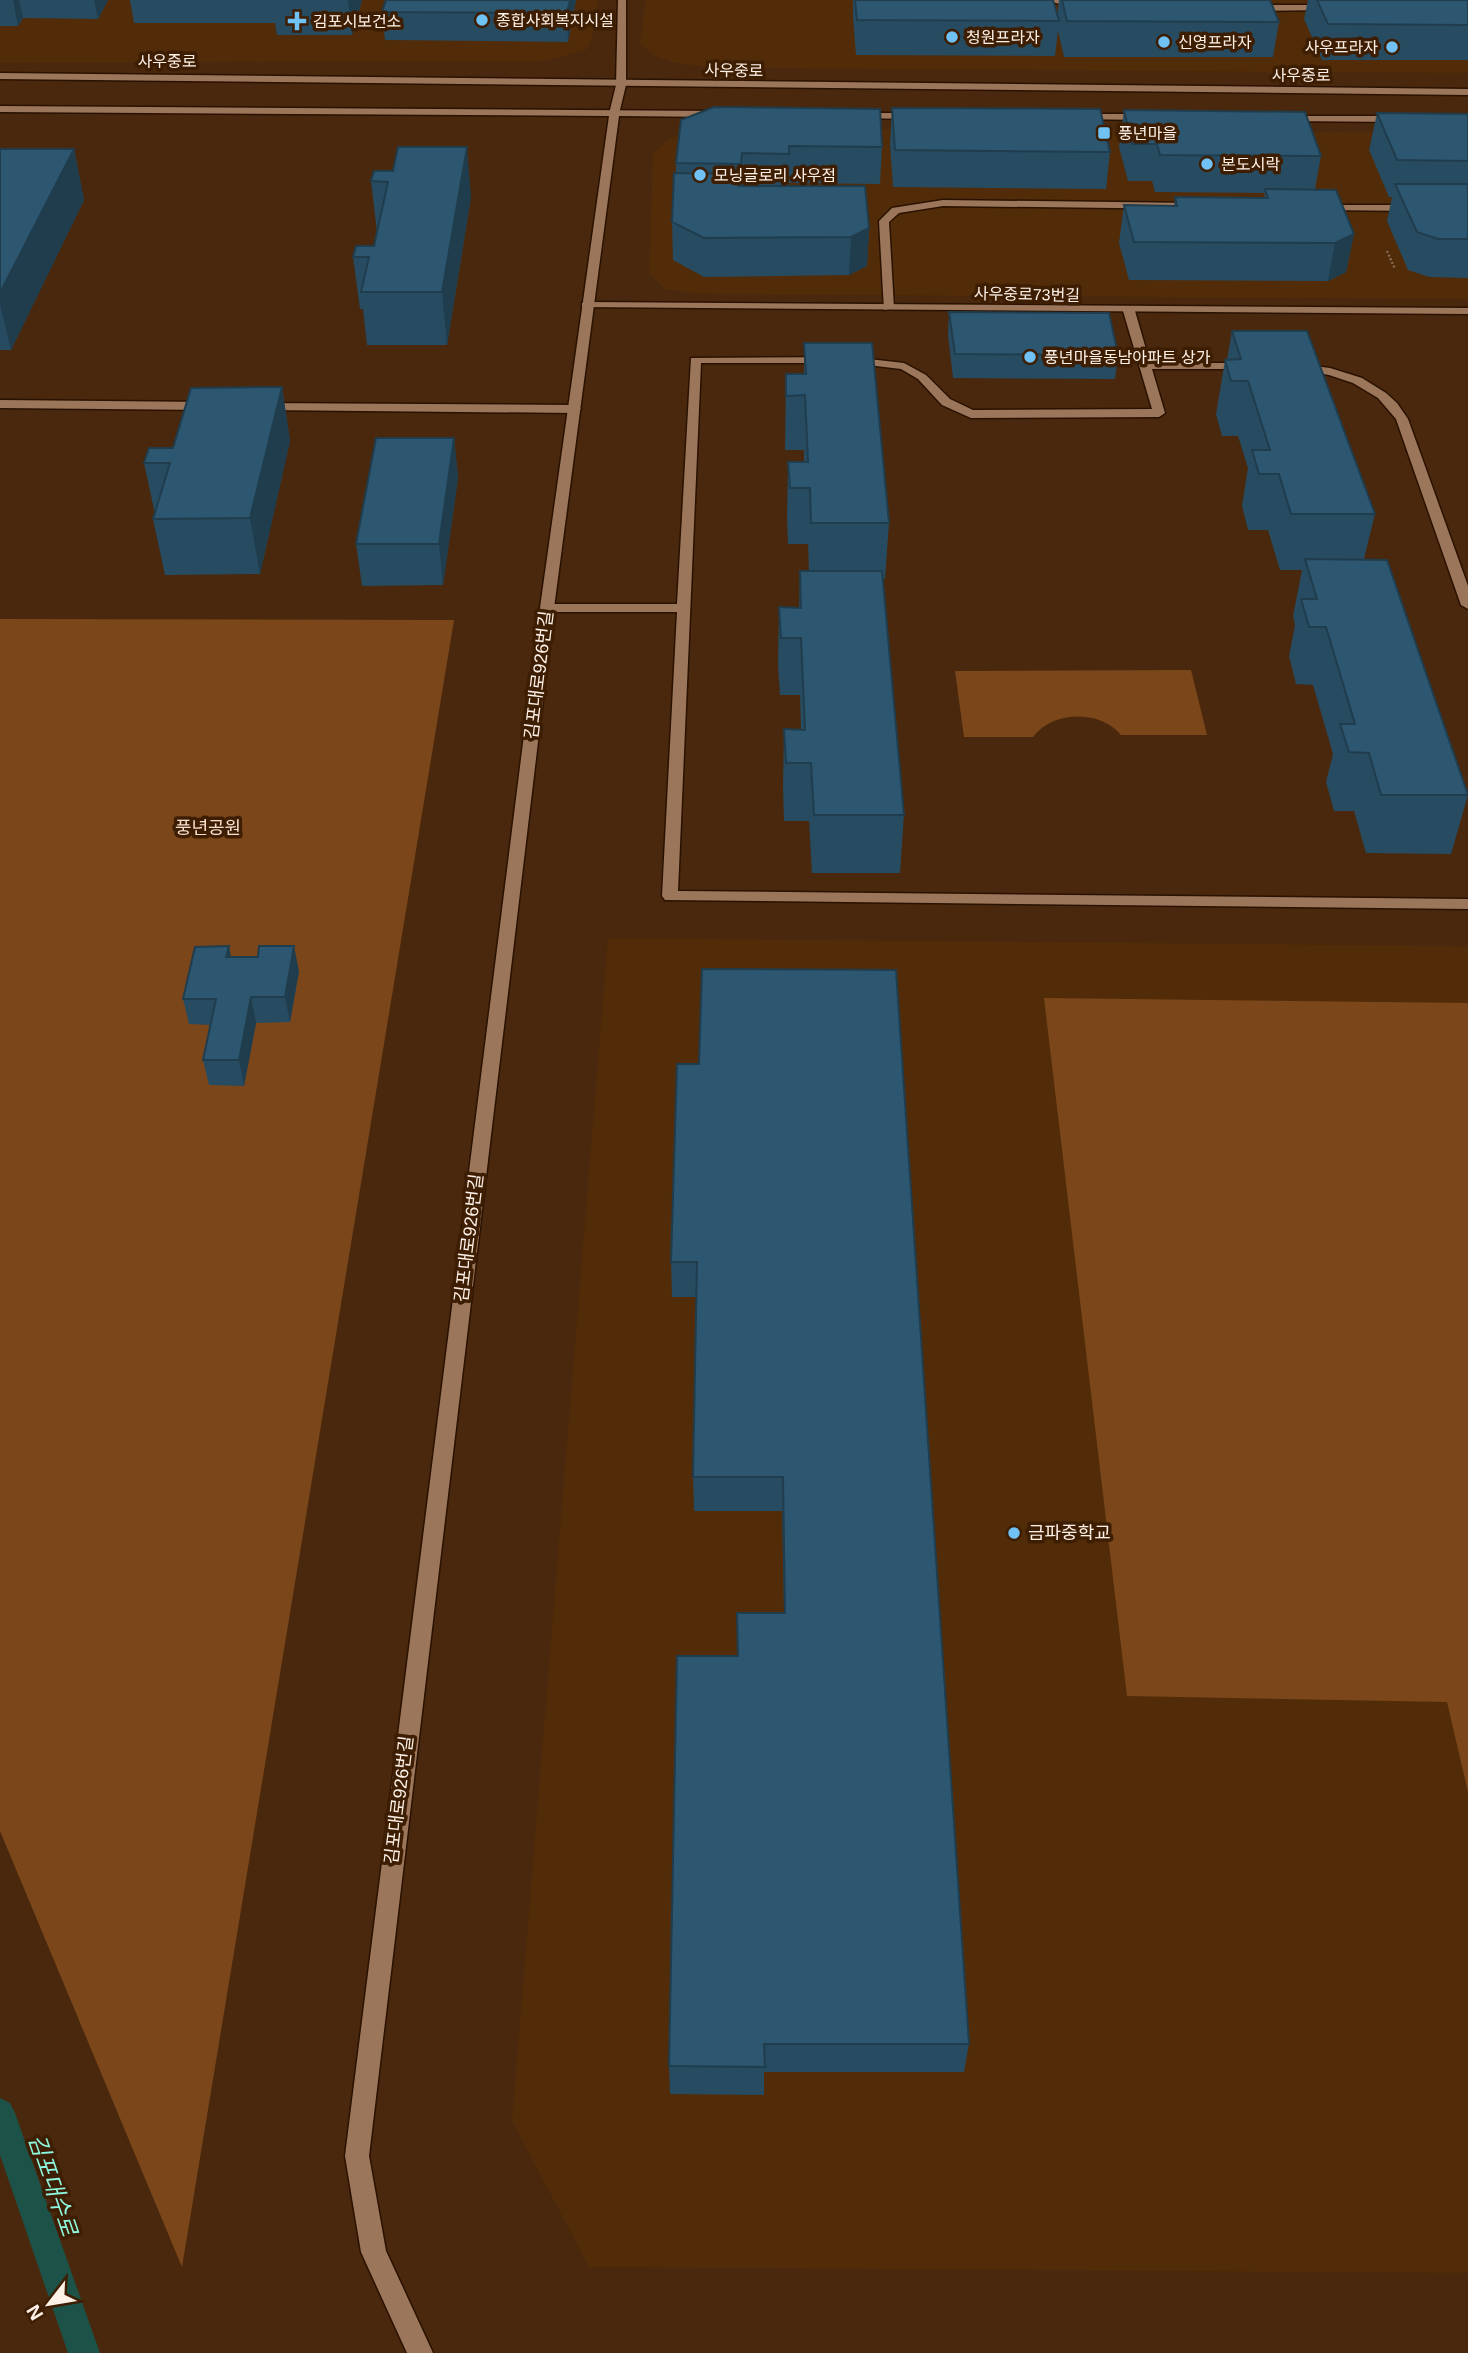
<svg xmlns="http://www.w3.org/2000/svg" width="1468" height="2353" viewBox="0 0 1468 2353" font-family="Arial,'Noto Sans KR',sans-serif">
<rect width="100%" height="100%" fill="#49280d"/>
<!-- built -->
<path fill="#522c09" d="M0 0H598L591 42 586 50 546 61 0 63Z
M646 0H1468V73L710 68 672 62 653 55 640 44Z
M740 128 1468 133V299L701 294 665 289 649 273 653 153 669 139 681 135Z
M608 938 1468 946V2273L589 2267 512 2121Z"/>
<!-- green -->
<path fill="#7b471a" d="M0 619 454 620 182 2267 0 1831Z
M1191 670 1207 735H1121C1101 710 1053 710 1033 737H964L955 671Z
M1044 998 1468 1003V1792L1447 1702 1127 1696Z"/>
<g fill="none" stroke-linecap="round" stroke-linejoin="round">
<!-- stream -->
<path fill="#1d5248" fill-rule="evenodd" d="M0 2098 10 2103 15 2113 100 2353H68L0 2155Z"/>
<defs>
<path id="lane" d="M1042 0H1063L1088 6 1083 9Z
M1328 5 1331 10 1251 11 1246 8 1251 5Z
M943 200 1195 203 1200 206 1195 209 943 206 899 213 889 222 894 308 884 310 879 221 892 208Z
M1317 205H1412L1417 208 1412 211 1321 210 1316 207Z
M1129 308 1135 311 1150 363H1247L1253 366 1247 369H1152L1165 413 1159 417 971 418 942 405 918 379 901 369 851 363H701L678 891 1468 899V909L665 900 662 896 677 612H547L540 608 547 604H677L691 358 851 357 904 363 926 375 950 399 973 410 1152 409 1123 311Z
M1299 364 1330 368 1362 378 1386 393 1397 403 1408 419 1468 586V609L1461 605 1396 419 1378 398 1353 383 1329 375 1295 369 1293 367Z
M0 400 207 402 213 406 207 410 0 408Z
M259 403 575 405 581 409 575 413 263 410 259 409Z"/>
<path id="street" d="M618 0H626V85L619 114 614 117 609 114 616 85Z
M586 302 1468 308V314L582 307V303Z"/>
<path id="secondary" d="M0 73 1468 89V95L0 79Z
M0 106 717 111 722 114 717 117 619 116 554 608 369 2156 386 2251 433 2353H407L361 2252 345 2156 540 608 609 116 0 112Z
M854 113H913L918 116 913 119 857 118 852 115Z
M1078 114H1144L1149 117 1144 120 1075 119 1073 117Z
M1281 116H1400L1405 119 1400 122 1284 121 1279 118Z"/>
</defs>
<!-- lane casing -->
<use href="#lane" stroke="#2a1201" stroke-width="3"/>
<!-- street casing -->
<use href="#street" stroke="#2a1201" stroke-width="3"/>
<!-- secondary casing -->
<use href="#secondary" stroke="#2a1201" stroke-width="3"/>
<!-- path -->
<path stroke="#846954" stroke-width="2.5" stroke-dasharray="2 2" stroke-linecap="butt" d="M1387 251 1395 269"/>
<!-- lane -->
<use href="#lane" fill="#9c765a" fill-rule="evenodd"/>
<!-- street -->
<use href="#street" fill="#9c765a" fill-rule="evenodd"/>
<!-- secondary -->
<use href="#secondary" fill="#9c765a" fill-rule="evenodd"/>
</g>
<!-- wall -->
<path fill="#274b60" d="M0 0H108L98 19 23 18 18 26H0Z
M130 0H362L352 35H277L275 23H134Z
M576 0 568 42 385 40 382 12Z
M853 0H1053L1057 17 1059 0H1270L1279 22 1273 57H1064L1058 31 1055 56 856 55 853 17Z
M1308 0H1468V60H1322L1304 19Z
M892 108 1110 152 1106 189 893 187 890 144Z
M880 109 882 147 880 184 789 183V186L869 228 867 266 849 275 704 277 673 260 672 222 676 173V163Z
M1124 110 1321 156 1315 189 1354 234 1346 272 1328 281 1129 280 1119 243 1124 205 1174 206 1175 197 1264 198 1265 193 1155 192 1152 181H1128L1119 147Z
M1377 113 1468 114V278L1429 277 1408 270 1387 221 1392 197H1389L1369 150Z
M0 149H74L84 200 11 350H0Z
M374 171 471 197 447 345H367L363 309H360L353 257 374 246 377 232 371 181Z
M949 312 1118 355 1115 379 953 378 948 335Z
M1232 331 1375 514 1364 559 1468 795 1451 854 1366 853 1354 811H1334L1326 782 1333 754 1313 685 1296 684 1289 656 1295 625 1293 616 1302 570H1280L1268 530H1248L1242 506 1248 468 1238 436H1222L1216 414 1225 360H1227Z
M804 343 889 523 885 579H883L904 815 900 873H812L809 821H784L783 787 784 729 801 730 800 695H780L778 665 779 607 799 608 800 571H809L808 544H788L787 517 788 462H804V450H785L786 374H804Z
M282 387 290 441 260 574 165 575 153 519 155 514 144 463 173 448Z
M454 438 458 478 443 585 362 586 356 544Z
M231 957 299 971 290 1022 256 1023 244 1086 209 1085 203 1060 211 1025 189 1024 183 999Z
M677 1064 969 2044 964 2072H764V2095L670 2094 669 2066 737 1656 784 1613 782 1511H694L693 1477 696 1297H672L671 1262Z"/>
<!-- shaded-wall -->
<path fill="#203d4e" d="M13 0H19L23 18 18 26Z
M94 0H108L98 19Z
M348 0H362L352 35Z
M570 0H576L568 42 567 13Z
M467 147 471 197 447 345 442 292Z
M74 149 84 200 11 350 0 304V293Z
M742 153V190L741 201V164Z
M869 228 867 266 849 275 851 237Z
M1354 234 1346 272 1328 281 1335 243Z
M282 387 290 441 260 574 250 518Z
M454 438 458 478 443 585 439 544Z
M229 946 234 972 226 957Z
M294 946 299 971 290 1022 285 997Z
M251 997 256 1023 244 1086 239 1060Z"/>
<!-- building -->
<path fill="#2d5770" stroke="#203d4e" stroke-width="2" d="M386 0H570L567 13 382 12Z
M855 0H1053L1059 21 857 20Z
M1062 0H1270L1279 22 1067 21Z
M1317 0H1468V25L1328 24Z
M714 107 880 109 882 147 789 146V154L742 153 741 164 676 163 681 120Z
M892 108 1100 109 1110 152 895 150Z
M1124 110 1305 112 1321 156 1160 155 1157 144H1132Z
M1377 113 1468 114V161L1397 160Z
M398 147H467L442 292H361L369 257H353L356 246H374L388 182 371 181 374 171H393Z
M0 149H74L0 293Z
M674 173 739 174V186H865L869 228 851 237 704 238 672 222Z
M1395 184H1468V239H1438L1417 232Z
M1265 189 1336 190 1354 234 1335 243 1134 242 1124 205 1177 206 1175 197 1268 198Z
M949 312 1109 313 1118 355 955 354Z
M1232 331H1307L1375 514H1291L1279 474H1259L1252 450H1270L1248 381H1231L1225 360 1241 359Z
M804 343H872L889 523H811L810 488H790L788 462H808L805 395 786 396V374H806Z
M282 387 250 518 153 519 170 463H144L149 448H173L191 388Z
M376 438H454L439 544H356Z
M1305 559 1387 560 1468 795H1381L1369 753 1349 752 1340 724H1355L1326 627H1309L1301 599H1317Z
M800 571H882L904 815H814L811 763H786L784 729 805 730 801 638H781L779 607 801 608Z
M229 946 226 957H258L259 946H294L285 997H251L239 1060H203L216 999H183L195 947Z
M702 969 896 970 969 2044H764L765 2067 669 2066 677 1656H738L737 1613H785L783 1477H693L697 1262H671L677 1064H699Z"/>
<!-- markers -->
<g fill="#70c2f4" stroke="#3e1e03" stroke-width="2.5">
<circle cx="482" cy="20" r="7"/>
<path d="M293.5 10.5h7v7h7v7h-7v7h-7v-7h-7v-7h7z"/>
<circle cx="952" cy="37" r="7"/>
<circle cx="1164" cy="42" r="7"/>
<circle cx="1392" cy="47" r="7"/>
<rect x="1097" y="126" width="14" height="14" rx="3.5"/>
<circle cx="1207" cy="164" r="7"/>
<circle cx="700" cy="175" r="7"/>
<circle cx="1030" cy="357" r="7"/>
<circle cx="1014" cy="1533" r="7"/>
</g>
<g text-anchor="middle" stroke-width="7" stroke-linejoin="round" paint-order="stroke">
<!-- far-poi labels -->
<g font-size="16" fill="#fdf0e7" stroke="#3e1e03" text-anchor="start">
<text x="496" y="26">종합사회복지시설</text>
<text x="313" y="27">김포시보건소</text>
<text x="966" y="43">청원프라자</text>
<text x="1178" y="48">신영프라자</text>
<text x="1378" y="53" text-anchor="end">사우프라자</text>
<text x="1118" y="139">풍년마을</text>
<text x="1221" y="170">본도시락</text>
<text x="714" y="181">모닝글로리 사우점</text>
<text x="1044" y="363">풍년마을동남아파트 상가</text>
</g>
<!-- far-street labels -->
<g font-size="16" fill="#fdf0e7" stroke="#3e1e03">
<text x="167" y="67">사우중로</text>
<text transform="translate(734 70) rotate(1)" y="6">사우중로</text>
<text x="1301" y="81">사우중로</text>
<text transform="translate(1027 294) rotate(1)" y="6">사우중로73번길</text>
</g>
<!-- street labels -->
<g font-size="18" fill="#fdf0e7" stroke="#3e1e03">
<text transform="translate(539 675) rotate(-83)" y="6">김포대로926번길</text>
<text transform="translate(469 1238) rotate(-83)" y="6">김포대로926번길</text>
<text transform="translate(399 1800) rotate(-83)" y="6">김포대로926번길</text>
</g>
<!-- park labels -->
<g font-size="18" fill="#f7decd" stroke="#3e1e03">
<text x="208" y="834">풍년공원</text>
</g>
<!-- poi labels -->
<g font-size="18" fill="#fdf0e7" stroke="#3e1e03" text-anchor="start">
<text x="1028" y="1539">금파중학교</text>
</g>
<!-- near-water labels -->
<g font-size="23" font-style="italic" fill="#8df9e0" stroke="#3e1e03">
<text transform="translate(53 2185) rotate(71)" y="8">김포대수로</text>
</g>
</g>
<!-- north arrow -->
<g transform="translate(49 2304) rotate(239)" stroke="#3e1e03" stroke-width="5" paint-order="stroke">
<path d="M0-5L12 26L0 18L-12 26Z" fill="#fdf0e7"/>
<text y="-10" font-size="19" font-weight="bold" text-anchor="middle" fill="#fdf0e7">N</text>
</g>
</svg>
